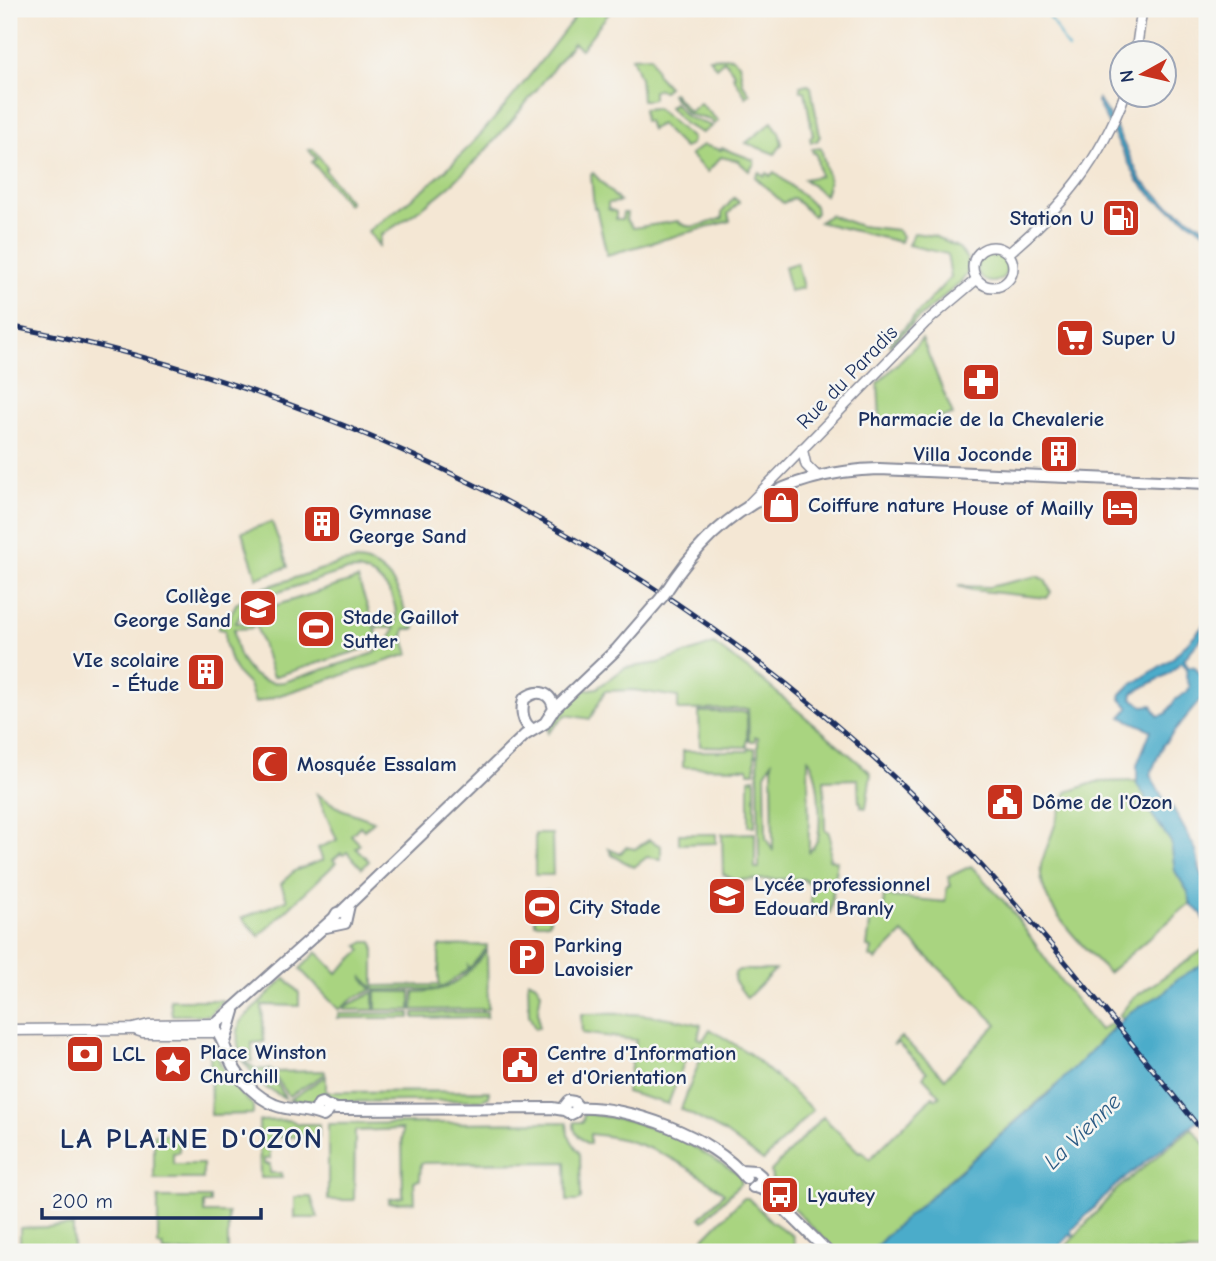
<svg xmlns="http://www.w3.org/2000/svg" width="1216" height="1261" viewBox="0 0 1216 1261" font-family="'Comic Neue',sans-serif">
<rect width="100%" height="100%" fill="#f6f6f2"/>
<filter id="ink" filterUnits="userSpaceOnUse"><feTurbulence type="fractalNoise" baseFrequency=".0143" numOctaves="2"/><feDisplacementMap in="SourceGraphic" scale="14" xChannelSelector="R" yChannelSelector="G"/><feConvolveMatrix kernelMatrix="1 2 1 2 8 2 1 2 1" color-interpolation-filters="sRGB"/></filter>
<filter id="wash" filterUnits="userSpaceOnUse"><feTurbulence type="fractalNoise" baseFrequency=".00686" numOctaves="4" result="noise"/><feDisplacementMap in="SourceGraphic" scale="28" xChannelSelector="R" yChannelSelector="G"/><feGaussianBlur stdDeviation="1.57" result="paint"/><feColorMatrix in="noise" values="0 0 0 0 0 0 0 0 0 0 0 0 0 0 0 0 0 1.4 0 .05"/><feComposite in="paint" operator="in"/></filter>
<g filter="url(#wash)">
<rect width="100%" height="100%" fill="#f4e7d4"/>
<!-- green -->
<path fill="#a9d480" stroke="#62826f" stroke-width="2" fill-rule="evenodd" d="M581 9H612L581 49 573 43C536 91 499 140 455 181 432 202 407 219 381 235L379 246 368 231C397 209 427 189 453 163 500 117 540 62 581 9Z
M651 56 657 75 668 87 663 91 658 89 653 91V98L650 100H642L640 78 632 57Z
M731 57 739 63 743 84 750 94 746 97 733 76 735 74 724 60 716 67 709 58Z
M807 84 811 87 820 136 817 141 811 142 810 137 813 136 805 91H801L800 86Z
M673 93 689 112 700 103 718 121 714 124 710 120 687 114 671 94Z
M674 103 686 117 712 126 702 133 684 124 669 107Z
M656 108C667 116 679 128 692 138L691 144 684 148 660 124 651 130 648 121H644L643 109Z
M772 122 779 132 782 144 775 154 746 143Z
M703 145 721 150 722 148 754 160V164L749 171 738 161 721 157 707 172 690 155Z
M821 148 829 181 825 195 804 179 820 176 816 153H813L812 149Z
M313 149 327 167 325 170 350 202 347 204 312 162 316 159 309 150Z
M759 172 764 176 767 173 770 176 774 172 815 206 816 213 813 216 794 198 783 203 755 177Z
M593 173 620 202 608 203V209L616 212V219H622L623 213H627L626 220 633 228 678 221C688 233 709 222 723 218L722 212 734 198 739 202 728 214 730 221 607 255 596 208H594L591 175Z
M830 215 860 226 897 230 902 236 900 242 819 222Z
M914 233 934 236 959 248 967 259V274L960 283 914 322 890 346 889 344 951 277 947 254 908 245Z
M977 267a15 15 0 1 1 30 0a15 15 0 1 1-30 0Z
M797 263 803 288 790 291 784 267Z
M922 339 953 415 925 421 880 420 878 383Z
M272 522 288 567 257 578 242 532Z
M356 561C387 562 405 594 406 622L415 623V629H405L403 636 409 654 255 703 249 685 238 674 231 662 225 642V630L218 629 219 623 227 622 236 604 251 592 341 563ZM359 570C384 576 398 598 396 623H377V628H395L387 644 372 654 284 682C251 686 235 659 234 629L253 628V623H236L243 610 257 599 344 571Z
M1037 576 1045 580 1051 592 1047 598 972 590 958 586 989 587Z
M358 579 380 644 273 677 252 613Z
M714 644 761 679 871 773 866 808 861 807V802H859L858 779 824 780 825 831H828L831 840 829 859 837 861 830 913 788 914 811 908V886L803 879 734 880 723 874 722 834 755 833V868H759L758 737H755V741H749L748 709 678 710V697L634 690 605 691 590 719 566 715 548 733V726L564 707 585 690 597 688 625 668 659 663ZM808 759C820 772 821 821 818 838 816 844 813 848 809 852ZM772 762 773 851 766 838 765 774Z
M699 712H747V747L700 746Z
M749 748H755V772H748V768L683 767V751H748Z
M755 778V826H749V779Z
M1137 781 1145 796 1146 806 1171 842 1175 871 1188 892 1190 903 1108 973C1082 943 1037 906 1041 864L1067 792 1096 782Z
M317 794 341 809 374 821 364 830 360 826 351 835 360 844 356 848 369 861 362 868 347 852 343 855 341 853 333 860 336 863 259 936 242 918 287 900 281 884 294 871 323 860 318 848 337 840Z
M535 834H552L553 875H535Z
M679 834H716V843L679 844Z
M649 840 661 846V859L647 857 634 867 612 855 609 849 620 854 626 847 635 849Z
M971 866 1010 908 1061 981 1100 1030 1111 1023 1114 1027 1068 1075 891 1231 871 1252H836L773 1187 771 1171 823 1117 859 1152 861 1151 870 1159 933 1096 936 1099 940 1095 923 1077 927 1072 898 1043 893 1045 901 1037 945 1078 997 1024 903 933 876 960 870 957 872 948 867 947 871 915 883 907 884 896 945 902 947 888 951 886 948 877Z
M549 891 550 920 549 923H535L534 895 535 892Z
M365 942H372L374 946V986L439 985V946L487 945V948L470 968 468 966V969L448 984 437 989 375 990 362 976 372 990 354 998 339 1010 300 969 317 952 337 973 362 950 358 946Z
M1207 947V962L1174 983 1167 993 1123 1020 1119 1016 1132 999Z
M487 951 488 1009 413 1010 414 992C454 992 461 979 487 951Z
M739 970H775L747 998 734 980 735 973Z
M285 978 299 993V1006L262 1005 264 1042 252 1043V1061C235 1056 236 1037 240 1022Z
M528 980 536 984 541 992 538 1011 539 1027 535 1029 529 1015Z
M374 992V1010H344V1007Z
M376 992H411V1010H376Z
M170 1000H221L223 1001 209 1015H172Z
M487 1012V1017L414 1018V1013Z
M410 1013V1018H337L339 1014Z
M581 1014C625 1013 658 1013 701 1025L698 1038 703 1040 710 1029 750 1054 813 1110 763 1161 724 1132 681 1109 700 1060 699 1059 701 1048 693 1046 689 1055H687L668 1104 626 1092 636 1040 582 1033Z
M214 1044C220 1070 233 1089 253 1105V1114L211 1115 210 1045Z
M242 1060 256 1069 271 1070C271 1079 281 1087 285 1098L264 1087Z
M325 1071V1074L289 1096 273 1074 274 1072Z
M326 1076V1096L306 1102 289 1100Z
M489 1091V1097L482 1100 336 1102 328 1097V1092Z
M584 1113 628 1120 675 1136 741 1175V1183L703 1221 700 1218 724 1193C685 1162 641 1138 590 1134V1144H587C581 1136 573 1136 574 1122H583Z
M291 1120 298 1124H319V1137H270V1159H264V1164H270V1173H281L282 1178H260L259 1121Z
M567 1122 568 1135 580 1154 581 1199 578 1201H567L566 1162 421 1163 420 1180 414 1181 415 1202 389 1203V1199L403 1197 402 1129 355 1131 354 1200H328V1124Z
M1192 1128 1207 1146V1252H1061L1116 1190Z
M154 1134H179V1152L173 1153V1164H203V1179H154Z
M295 1197H311L318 1218H295Z
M210 1198V1203H204V1213H228V1252H164L163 1246H158V1198Z
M743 1198H748L771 1221 793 1236 796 1252H702L696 1246Z
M73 1226V1252H20V1228Z"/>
<!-- water -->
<path fill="#4bacca" stroke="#336e94" stroke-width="2" fill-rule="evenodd" d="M1098 99 1113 122 1141 180 1164 202 1207 229V233L1156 200 1138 181 1097 102Z
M1207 622V632L1184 659 1188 666 1195 667 1201 676H1207V692L1163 745 1150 775 1163 798 1173 808 1196 850 1200 870 1207 884V926L1202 914 1191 905 1188 892 1175 871 1171 842 1146 806 1145 796 1137 785V765L1151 730 1121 717 1129 708 1120 698 1121 694 1128 687 1173 658ZM1181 662 1187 668 1186 677 1190 687 1187 692 1175 700 1166 714 1158 716 1152 705 1143 706 1132 698 1133 693 1170 673Z
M1207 959V1113L1114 1187 1072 1230 1073 1236 1070 1235 1054 1252H871L891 1231 1049 1093 1130 1012 1164 993 1176 980 1201 965Z"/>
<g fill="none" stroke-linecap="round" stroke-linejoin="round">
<!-- stream -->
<path stroke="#4bacca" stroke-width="2.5" d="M1045 9 1068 49"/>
</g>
</g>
<g filter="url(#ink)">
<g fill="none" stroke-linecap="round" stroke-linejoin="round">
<defs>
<path id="tertiary" d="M1136 52 1142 9
M973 267a20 20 0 1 1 40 0a20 20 0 1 1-40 0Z
M1009 253C1061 209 1101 159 1125 94
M802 448 806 465 818 477
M749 504 925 323 977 279"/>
<path id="secondary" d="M9 1030 133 1029 149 1025 216 1024
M137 1030 143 1032H217"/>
<path id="primary" d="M667 590C716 513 787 471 879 469L1207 483
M554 709 617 649 662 597
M326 927 345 923 349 905
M225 1042 234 1011
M327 1106 336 1109 552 1108 564 1110 571 1114 575 1112 577 1106 574 1102 568 1101 564 1106V1110
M577 1108C628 1105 714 1137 746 1178
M317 1113 316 1110 319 1104 322 1103 327 1106 328 1112 323 1116C308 1109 290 1111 275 1105 257 1097 241 1082 232 1064 226 1052 224 1041 216 1030V1024L334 918 337 913 341 912 525 735 545 723 554 709C551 692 538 688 524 699 521 710 522 723 532 729
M740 1170 755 1171 761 1176 760 1185 753 1187
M756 1187 765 1190 828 1252"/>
</defs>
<!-- tertiary casing -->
<use href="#tertiary" stroke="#888b99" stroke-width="12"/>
<!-- secondary casing -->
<use href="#secondary" stroke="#888b99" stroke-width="13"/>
<!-- primary casing -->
<use href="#primary" stroke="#888b99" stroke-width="14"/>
<!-- tertiary -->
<use href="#tertiary" stroke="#fff" stroke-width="9"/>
<!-- secondary -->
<use href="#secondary" stroke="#fff" stroke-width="10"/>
<!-- primary -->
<use href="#primary" stroke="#fff" stroke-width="10"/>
<defs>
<path id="rail" d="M9 326C355 393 682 564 932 814 1032 914 1118 1027 1207 1137"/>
</defs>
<!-- rail casing -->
<use href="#rail" stroke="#1b2f5e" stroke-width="5"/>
<!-- rail -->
<use href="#rail" stroke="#f6f6f2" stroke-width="2.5" stroke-dasharray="8" stroke-linecap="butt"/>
<defs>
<path id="primary-bridge" d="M662 597 667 590"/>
</defs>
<!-- primary-bridge casing -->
<use href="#primary-bridge" stroke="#888b99" stroke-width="14" stroke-linecap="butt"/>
<!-- primary-bridge -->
<use href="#primary-bridge" stroke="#fff" stroke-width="10"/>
</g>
</g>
<!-- icons -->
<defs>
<symbol id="fuel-square" viewBox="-11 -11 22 22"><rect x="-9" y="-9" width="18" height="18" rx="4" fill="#c8321e" stroke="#f6f6f2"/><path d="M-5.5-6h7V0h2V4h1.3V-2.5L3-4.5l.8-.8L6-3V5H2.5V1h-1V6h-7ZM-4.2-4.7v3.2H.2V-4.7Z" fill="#fff"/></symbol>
<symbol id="supermarket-square" viewBox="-11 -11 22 22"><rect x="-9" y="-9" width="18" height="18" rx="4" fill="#c8321e" stroke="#f6f6f2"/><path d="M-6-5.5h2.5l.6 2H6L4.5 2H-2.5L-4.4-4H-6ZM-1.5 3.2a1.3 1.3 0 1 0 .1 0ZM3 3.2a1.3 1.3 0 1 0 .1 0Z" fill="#fff"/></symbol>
<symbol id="pharmacy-square" viewBox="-11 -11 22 22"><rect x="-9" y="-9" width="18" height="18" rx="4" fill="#c8321e" stroke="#f6f6f2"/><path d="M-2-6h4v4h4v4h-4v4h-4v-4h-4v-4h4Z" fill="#fff"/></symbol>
<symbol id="building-square" viewBox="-11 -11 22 22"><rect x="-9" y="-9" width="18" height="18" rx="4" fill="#c8321e" stroke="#f6f6f2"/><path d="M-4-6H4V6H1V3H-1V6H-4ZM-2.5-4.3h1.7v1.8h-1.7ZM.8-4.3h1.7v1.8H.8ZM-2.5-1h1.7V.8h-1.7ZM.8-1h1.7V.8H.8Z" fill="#fff"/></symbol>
<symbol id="shop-square" viewBox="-11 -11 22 22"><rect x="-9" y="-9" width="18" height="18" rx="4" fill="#c8321e" stroke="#f6f6f2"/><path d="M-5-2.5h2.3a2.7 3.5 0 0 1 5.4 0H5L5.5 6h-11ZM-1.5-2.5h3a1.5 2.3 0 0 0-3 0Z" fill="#fff"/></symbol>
<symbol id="hotel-square" viewBox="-11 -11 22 22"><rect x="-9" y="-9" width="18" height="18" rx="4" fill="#c8321e" stroke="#f6f6f2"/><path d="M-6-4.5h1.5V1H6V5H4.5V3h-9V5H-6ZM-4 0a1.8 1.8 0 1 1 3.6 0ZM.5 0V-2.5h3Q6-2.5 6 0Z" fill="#fff"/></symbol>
<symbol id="school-square" viewBox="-11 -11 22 22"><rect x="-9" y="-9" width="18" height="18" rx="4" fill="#c8321e" stroke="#f6f6f2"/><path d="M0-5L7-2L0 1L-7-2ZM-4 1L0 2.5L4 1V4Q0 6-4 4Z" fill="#fff"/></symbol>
<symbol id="stadium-square" viewBox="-11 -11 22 22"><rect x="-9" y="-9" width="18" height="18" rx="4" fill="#c8321e" stroke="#f6f6f2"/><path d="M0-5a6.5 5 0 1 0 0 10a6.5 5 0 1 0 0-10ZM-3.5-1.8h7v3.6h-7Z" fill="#fff"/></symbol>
<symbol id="mosque-square" viewBox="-11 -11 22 22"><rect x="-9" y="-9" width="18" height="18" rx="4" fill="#c8321e" stroke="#f6f6f2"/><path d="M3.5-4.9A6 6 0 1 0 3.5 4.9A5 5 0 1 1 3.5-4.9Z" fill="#fff"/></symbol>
<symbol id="civic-square" viewBox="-11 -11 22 22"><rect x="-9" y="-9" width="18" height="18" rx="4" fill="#c8321e" stroke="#f6f6f2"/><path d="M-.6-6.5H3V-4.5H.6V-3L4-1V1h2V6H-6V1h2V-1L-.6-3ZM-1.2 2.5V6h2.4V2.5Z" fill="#fff"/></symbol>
<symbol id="parking-square" viewBox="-11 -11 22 22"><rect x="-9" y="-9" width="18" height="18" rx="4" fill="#c8321e" stroke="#f6f6f2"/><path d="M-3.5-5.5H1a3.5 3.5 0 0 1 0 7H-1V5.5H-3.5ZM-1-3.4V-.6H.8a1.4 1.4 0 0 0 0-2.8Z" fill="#fff"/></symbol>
<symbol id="bank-square" viewBox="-11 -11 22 22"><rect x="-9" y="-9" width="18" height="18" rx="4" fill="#c8321e" stroke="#f6f6f2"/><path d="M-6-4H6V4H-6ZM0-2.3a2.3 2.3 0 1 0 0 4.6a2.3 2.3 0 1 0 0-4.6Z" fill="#fff"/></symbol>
<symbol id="sight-square" viewBox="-11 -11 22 22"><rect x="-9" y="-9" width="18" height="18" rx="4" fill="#c8321e" stroke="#f6f6f2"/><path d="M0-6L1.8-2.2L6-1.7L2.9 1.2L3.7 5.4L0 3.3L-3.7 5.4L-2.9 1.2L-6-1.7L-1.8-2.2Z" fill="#fff"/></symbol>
<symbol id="bus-square" viewBox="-11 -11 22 22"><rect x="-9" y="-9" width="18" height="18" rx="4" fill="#c8321e" stroke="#f6f6f2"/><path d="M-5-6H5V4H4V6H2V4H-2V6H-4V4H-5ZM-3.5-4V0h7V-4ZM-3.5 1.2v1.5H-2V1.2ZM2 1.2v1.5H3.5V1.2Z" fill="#fff"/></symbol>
</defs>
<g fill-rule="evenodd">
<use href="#fuel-square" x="1099" y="196" width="44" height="44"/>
<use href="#supermarket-square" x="1053" y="316" width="44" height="44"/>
<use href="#pharmacy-square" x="959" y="360" width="44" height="44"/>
<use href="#building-square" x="1037" y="432" width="44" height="44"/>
<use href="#shop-square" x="759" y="483" width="44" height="44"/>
<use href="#hotel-square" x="1098" y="486" width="44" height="44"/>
<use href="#building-square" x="300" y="502" width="44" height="44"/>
<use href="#school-square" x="236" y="586" width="44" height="44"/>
<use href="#stadium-square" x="294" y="607" width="44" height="44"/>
<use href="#building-square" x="184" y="650" width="44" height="44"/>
<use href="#mosque-square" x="248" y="742" width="44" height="44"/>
<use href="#civic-square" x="983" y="780" width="44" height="44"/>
<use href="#school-square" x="705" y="874" width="44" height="44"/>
<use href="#stadium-square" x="520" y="885" width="44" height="44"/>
<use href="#parking-square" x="505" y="935" width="44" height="44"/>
<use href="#bank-square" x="63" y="1032" width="44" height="44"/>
<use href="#sight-square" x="151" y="1042" width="44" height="44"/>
<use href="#civic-square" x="498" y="1043" width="44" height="44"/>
<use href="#bus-square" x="758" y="1173" width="44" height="44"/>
</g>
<g text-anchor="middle" stroke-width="5" stroke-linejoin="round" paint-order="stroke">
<!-- poi labels -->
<g font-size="21" font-weight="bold" fill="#1b2f5e" stroke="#f6f6f2" text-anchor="start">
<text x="1094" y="225" text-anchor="end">Station U</text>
<text x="1102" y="345">Super U</text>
<text x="981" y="426" text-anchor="middle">Pharmacie de la Chevalerie</text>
<text x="1032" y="461" text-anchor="end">Villa Joconde</text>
<text x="808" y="512">Coiffure nature</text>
<text x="1093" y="515" text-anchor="end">House of Mailly</text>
<text x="349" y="519">Gymnase<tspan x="349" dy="24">George Sand</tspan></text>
<text x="231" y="603" text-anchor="end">Collège<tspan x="231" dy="24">George Sand</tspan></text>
<text x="343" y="624">Stade Gaillot<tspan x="343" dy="24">Sutter</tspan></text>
<text x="179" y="667" text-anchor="end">VIe scolaire<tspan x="179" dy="24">- Étude</tspan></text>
<text x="297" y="771">Mosquée Essalam</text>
<text x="1032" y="809">Dôme de l'Ozon</text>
<text x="754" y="891">Lycée professionnel<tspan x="754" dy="24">Edouard Branly</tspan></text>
<text x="569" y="914">City Stade</text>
<text x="554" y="952">Parking<tspan x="554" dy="24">Lavoisier</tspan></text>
<text x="200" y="1059">Place Winston<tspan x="200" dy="24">Churchill</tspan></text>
<text x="547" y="1060">Centre d'Information<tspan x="547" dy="24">et d'Orientation</tspan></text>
<text x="112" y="1061">LCL</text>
<text x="807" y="1202">Lyautey</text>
</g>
<!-- street labels -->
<g font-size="21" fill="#1b2f5e" stroke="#f6f6f2">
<text transform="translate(847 377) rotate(-46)" y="7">Rue du Paradis</text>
</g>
<!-- water labels -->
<g font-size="23" font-style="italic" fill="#2c5b84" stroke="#f6f6f2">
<text transform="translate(1082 1131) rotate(-44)" y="8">La Vienne</text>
</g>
<!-- district labels -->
<g font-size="28" font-weight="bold" letter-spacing="2" fill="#1b2f5e" stroke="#f6f6f2">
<text x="192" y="1148">LA PLAINE D'OZON</text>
</g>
</g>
<!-- margin -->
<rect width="1216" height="1261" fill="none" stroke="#f6f6f2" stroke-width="35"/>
<!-- north arrow -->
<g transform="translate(1143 74) rotate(262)"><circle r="33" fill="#f6f6f2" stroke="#9ea6b7" stroke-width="2"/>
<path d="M0-5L12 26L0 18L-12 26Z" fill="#c8321e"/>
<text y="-10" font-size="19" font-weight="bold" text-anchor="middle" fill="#1b2f5e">N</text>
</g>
<!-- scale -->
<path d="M42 1208v10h219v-10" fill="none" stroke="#1b2f5e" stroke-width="3.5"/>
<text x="52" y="1208" font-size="21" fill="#1b2f5e" stroke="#f6f6f2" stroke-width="5" paint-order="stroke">200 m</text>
</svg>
